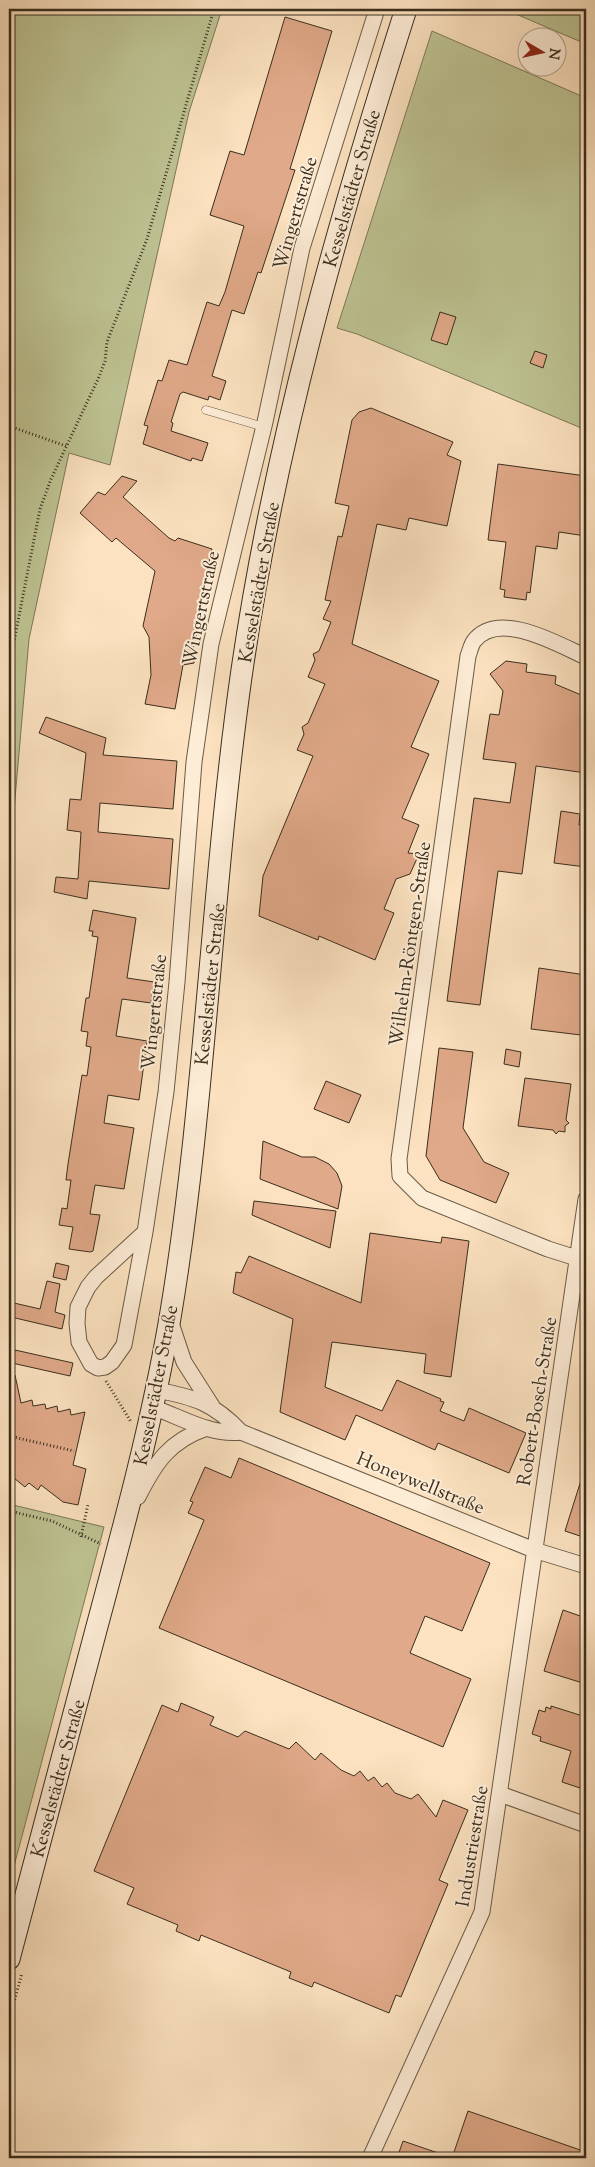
<svg xmlns="http://www.w3.org/2000/svg" width="595" height="2167" viewBox="0 0 595 2167" font-family="'Sorts Mill Goudy',serif">
<rect width="100%" height="100%" fill="#fce2c0"/>
<filter id="stains"><feTurbulence type="fractalNoise" baseFrequency=".004" numOctaves="4"/><feColorMatrix values="0 0 0 0 .2 0 0 0 0 .09 0 0 0 0 .02 0 0 0 .5 -.17"/></filter>
<radialGradient id="worn" r=".72"><stop offset=".6" stop-color="#630" stop-opacity="0"/><stop offset="1" stop-color="#630" stop-opacity=".3"/></radialGradient>
<!-- green -->
<path fill="#bec393" stroke="#7c7858" d="M9 9H222L189 112 110 465 69 453 29 639 9 867Z
M504 9H586V44Z
M432 31 586 98V430L357 334 337 328Z
M9 1504 104 1527 9 1885Z"/>
<!-- building -->
<path fill="#e0a989" stroke="#3a2e1e" d="M285 17 332 31 290 169 295 170 261 273 258 272 244 314 232 310 212 376 226 381 220 400 209 396 208 400 183 392 180 394 171 422 173 423 171 431 208 443 202 461 192 458 191 461 143 444 148 426 144 425 158 380 162 381 169 360 187 365 207 302 219 306 225 292 244 226 210 215 230 151 244 155Z
M440 312 456 317 447 345 431 340Z
M535 351 547 355 543 368 530 363Z
M371 408 453 442 447 455 461 461 447 526 409 518 406 530 377 524 352 644 439 681 411 747 429 754 402 818 419 825 408 853 419 854 410 874 396 879 384 909 394 913 375 960 319 936 318 940 259 916 263 876 313 756 297 750 304 734 302 727 308 723 325 684 308 677 315 660 313 654 319 651 331 622 323 619 331 601 325 600 338 536 342 537 349 506 335 503 352 420 359 412Z
M498 464 586 476V536L559 532 557 549 536 546 530 593 527 592 526 600 504 597 505 590 500 589 506 542 488 540Z
M122 476 137 481 123 497 169 538 175 541 178 538 212 549 200 602 203 612 195 620 198 630 193 648 194 663 183 665 175 709 145 704 151 675 149 637 143 626 155 571 116 538 112 542 80 513 98 492 105 495Z
M506 661 527 664 526 672 556 676 555 684 586 697V773L536 766 522 874 498 871 480 1005 447 1001 474 798 510 803 516 763 483 759 490 714 499 715 503 691 490 674Z
M46 717 106 738 103 755 177 761 173 809 100 803 98 832 173 839 169 889 89 881 87 899 54 892 56 877 78 879 81 832 67 830 70 799 81 800 86 753 39 733Z
M561 811 580 814 579 825 586 826V867L554 863Z
M93 910 136 918 127 978 154 982 151 1003 122 999 116 1036 147 1041 139 1100 108 1095 104 1123 134 1128 124 1189 95 1185 90 1214 100 1215 93 1251 90 1252 69 1249 73 1227 59 1225 62 1208 67 1209 71 1180H66L68 1164 82 1075 87 1076 91 1047 86 1046 88 1032 81 1031 86 998H89L98 937 92 936 93 931H89Z
M539 968 586 975V1017L584 1016 581 1035 531 1029Z
M439 1048 473 1052 463 1128 484 1162 509 1173 496 1203 440 1180 426 1156Z
M506 1049 521 1052 519 1067 504 1064Z
M525 1078 571 1084 566 1120 569 1123 565 1126V1132L559 1131 556 1134 553 1130 518 1126Z
M326 1081 361 1095 349 1123 314 1109Z
M263 1141 302 1157H315L329 1164 337 1173 342 1186 338 1209 260 1179Z
M254 1201 336 1211 330 1248 252 1215Z
M370 1233 441 1243 442 1237 469 1241 451 1377 424 1373 426 1354 332 1342 325 1387 382 1411 397 1380 441 1399 440 1401 444 1402 440 1411 464 1421 469 1408 526 1433 509 1473 438 1443 435 1450 356 1415 345 1440 280 1412 293 1319 233 1293 236 1272 241 1273 249 1256 361 1303Z
M56 1263 69 1266 66 1280 53 1277Z
M47 1281 60 1284 55 1312 65 1315 62 1329 11 1317 14 1303 40 1309Z
M15 1350 73 1363 70 1376 12 1363Z
M9 1375H15L21 1403 32 1400 33 1406 45 1404 46 1409 57 1406 58 1412 70 1409 71 1415 85 1412 73 1465 86 1469 78 1505 63 1502 41 1485 38 1490 29 1483 25 1487 9 1474Z
M239 1458 490 1563 462 1631 425 1616 410 1653 471 1679 443 1747 159 1628 204 1520 188 1513 193 1502 190 1501 205 1467 231 1478Z
M583 1474 586 1475V1538L565 1531Z
M563 1610 586 1618V1684L544 1671Z
M181 1703 214 1717 210 1725 238 1737 245 1731 289 1749 296 1742 315 1760 321 1753 341 1770 354 1776 360 1771 368 1781 374 1777 382 1787 387 1783 395 1793 411 1799 418 1794 436 1817 443 1800 468 1810 439 1880 448 1884 401 1997 396 1995 389 2013 314 1982 312 1987 289 1978 291 1972 201 1935 199 1941 176 1931 178 1925 127 1904 134 1888 94 1871 162 1705 178 1712Z
M551 1706 586 1717V1790L562 1782 571 1751 540 1741 541 1737 532 1734 539 1710 545 1712 546 1707 551 1709Z
M468 2111 586 2152V2158H452Z
M403 2141 447 2156V2158H397Z"/>
<g fill="none" stroke-linecap="round" stroke-linejoin="round">
<defs>
<path id="lane" d="M206 410 264 427"/>
<path id="street" d="M586 657C559 645 499 609 474 641 471 645 470 651 468 656L399 1159 400 1176 422 1198 548 1249 586 1261
M145 1232 96 1277 88 1287 78 1307 77 1323 79 1342 91 1364 98 1368 105 1367 112 1362 124 1345 145 1232 166 1092 177 982 194 762 211 644 265 422 302 248 377 9
M170 1320 184 1362 212 1406
M156 1390C194 1397 214 1403 241 1432L534 1550 586 1566
M152 1407C181 1417 211 1436 241 1432
M138 1497C155 1463 169 1441 207 1428
M500 1794 586 1825
M370 2158 482 1912 586 1199"/>
<path id="secondary" d="M9 1959C38 1850 67 1740 96 1630 124 1526 152 1423 170 1318 206 1103 211 885 242 670 275 444 337 225 406 9"/>
</defs>
<!-- lane casing -->
<use href="#lane" stroke="#6a5b46" stroke-width="9"/>
<!-- street casing -->
<use href="#street" stroke="#6a5b46" stroke-width="17"/>
<!-- secondary casing -->
<use href="#secondary" stroke="#3a2e1e" stroke-width="23"/>
<!-- path -->
<path stroke="#3a2e1e" stroke-width="3" stroke-dasharray="1 2.5" stroke-linecap="butt" d="M9 426 66 446
M9 667 40 509 51 479 99 377 105 361 107 342 147 239 214 9
M9 1355 12 1341
M106 1381 131 1422
M9 1436 74 1451
M9 1511 52 1521 101 1544
M81 1537 88 1504
M9 2020 22 1973"/>
<!-- lane -->
<use href="#lane" stroke="#fdecd6" stroke-width="8"/>
<!-- street -->
<use href="#street" stroke="#fdecd6" stroke-width="15"/>
<!-- secondary -->
<use href="#secondary" stroke="#fdecd6" stroke-width="21"/>
</g>
<g text-anchor="middle" stroke-width="4" stroke-linejoin="round" paint-order="stroke">
<!-- street labels -->
<g font-size="19" fill="#3a2e1e" stroke="#fdecd6">
<text transform="translate(351 188) rotate(-74)" y="7">Kesselstädter Straße</text>
<text transform="translate(294 213) rotate(-74)" y="7">Wingertstraße</text>
<text transform="translate(258 582) rotate(-80)" y="7">Kesselstädter Straße</text>
<text transform="translate(200 608) rotate(-78)" y="7">Wingertstraße</text>
<text transform="translate(409 944) rotate(-82)" y="7">Wilhelm-Röntgen-Straße</text>
<text transform="translate(209 984) rotate(-84)" y="7">Kesselstädter Straße</text>
<text transform="translate(153 1012) rotate(-84)" y="7">Wingertstraße</text>
<text transform="translate(155 1385) rotate(-79)" y="7">Kesselstädter Straße</text>
<text transform="translate(536 1401) rotate(-81)" y="7">Robert-Bosch-Straße</text>
<text transform="translate(421 1482) rotate(22)" y="7">Honeywellstraße</text>
<text transform="translate(57 1778) rotate(-75)" y="7">Kesselstädter Straße</text>
<text transform="translate(471 1846) rotate(-81)" y="7">Industriestraße</text>
</g>
</g>
<!-- margin -->
<rect width="595" height="2167" fill="none" stroke="#fce2c0" stroke-width="30"/>
<rect x="10" y="10" width="575" height="2147" fill="none" stroke="#3a2e1e" stroke-width="2.5"/>
<rect x="15" y="15" width="565" height="2137" fill="none" stroke="#3a2e1e"/>
<!-- north arrow -->
<g transform="translate(542 52) rotate(99)"><circle r="24" fill="#fdecd6" stroke="#afa08c"/>
<path d="M0-4L9 19L0 12L-9 19Z" fill="#8f2418"/>
<text y="-8" font-size="14" font-weight="bold" text-anchor="middle" fill="#3a2e1e">N</text>
</g>
<rect width="100%" height="100%" filter="url(#stains)"/>
<rect width="100%" height="100%" fill="url(#worn)"/>
</svg>
